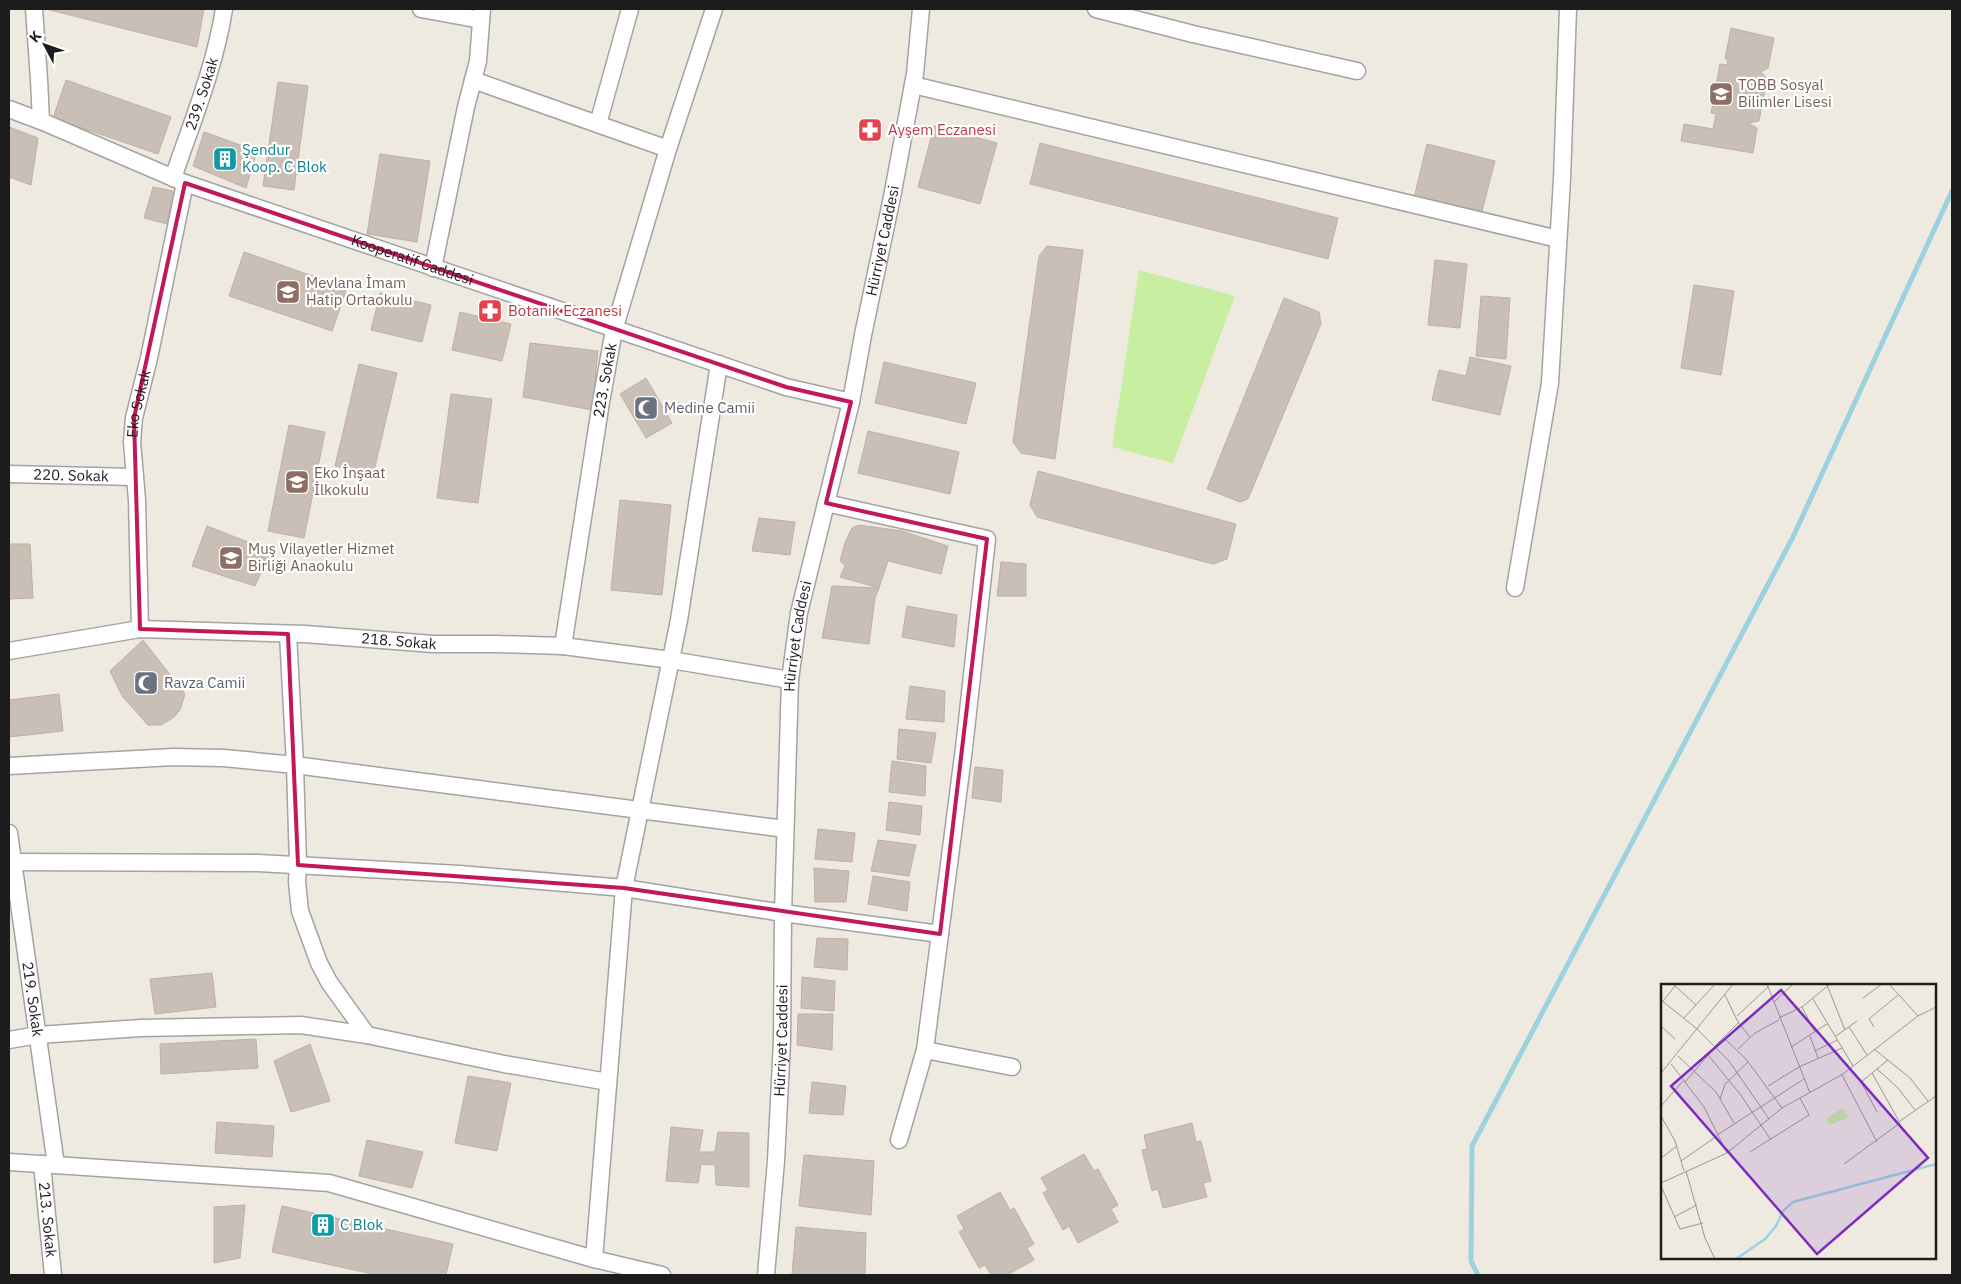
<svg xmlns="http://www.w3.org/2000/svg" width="1961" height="1284" viewBox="0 0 1961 1284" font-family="'IBM Plex Sans',sans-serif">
<rect width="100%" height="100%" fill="#eeeae0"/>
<!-- grass -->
<path fill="#c8eea1" d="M1139 270 1235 296 1173 463 1112 447Z"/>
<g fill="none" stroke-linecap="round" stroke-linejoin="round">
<!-- stream -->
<path stroke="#9cd2e0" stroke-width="5" d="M1478 1275 1471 1261 1472 1146 1793 537 1952 191"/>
</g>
<!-- building -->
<path fill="#cabfb6" stroke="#c1afa2" d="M46 9H204L197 47Z
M1731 28 1774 38 1768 68 1761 72 1767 78 1759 121 1748 123 1757 128 1753 153 1681 141 1684 124 1713 129 1716 114 1711 113 1720 64 1727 65 1728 59H1725Z
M66 80 171 117 158 154 53 118Z
M278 82 308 86 294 190 263 186Z
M934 126 997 143 980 204 918 187Z
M9 127 38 138 31 185 9 177Z
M204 132 257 151 246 188 193 166Z
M1040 143 1338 218 1328 259 1030 184Z
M1427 144 1495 161 1480 219 1413 202Z
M380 154 430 161 417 242 367 234Z
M153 187 173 191 167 224 144 218Z
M1047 246 1083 250 1055 459 1021 453 1013 442 1039 256Z
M244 252 347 288 332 331 229 296Z
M1435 260 1467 264 1460 328 1428 325Z
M1694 285 1734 291 1721 375 1681 368Z
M380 293 431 305 422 342 371 330Z
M1481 296 1510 298 1506 359 1476 356Z
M1284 298 1319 312 1321 324 1248 499 1240 502 1207 489Z
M460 312 511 324 502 361 452 350Z
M530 343 598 351 592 410 523 397Z
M1470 357 1511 366 1500 415 1432 400 1439 370 1466 376Z
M884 362 976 383 966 424 875 403Z
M359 364 397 373 373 475 335 466Z
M646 378 672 423 646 438 620 394Z
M451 394 492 399 478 503 437 498Z
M289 425 325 432 304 538 268 531Z
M868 431 959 452 950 494 858 473Z
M1038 471 1236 524 1227 559 1213 564 1037 517 1030 505Z
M620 500 671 505 662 595 611 590Z
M759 518 795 522 790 555 752 551Z
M859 525 902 531 948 546 941 574 888 561 879 588 840 577 845 566 840 561 845 543 852 528Z
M207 526 271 551 255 586 192 566Z
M9 544H30L33 598 9 599Z
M1001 562 1026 564V596H997Z
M832 586 879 588 875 598 869 644 822 638Z
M907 606 957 615 954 647 902 637Z
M143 640 185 694 180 710 174 717 161 725H148L122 696 110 671Z
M910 686 945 691 944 722 906 719Z
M59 694 63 731 9 737V700Z
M899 729 936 733 931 763 897 759Z
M892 761 926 766 925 796 889 792Z
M975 767 1003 770 1001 802 972 798Z
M889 802 922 806 920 835 886 830Z
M818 829 855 833 852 862 815 859Z
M878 840 916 845 909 876 871 871Z
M814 868 849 871 846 902H815Z
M873 876 910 882 907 911 868 904Z
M817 938 848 939 847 970 814 967Z
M212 973 216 1007 155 1014 150 979Z
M802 977 835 981 834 1011 801 1008Z
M798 1014H833L832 1050 797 1045Z
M256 1039 258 1068 161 1074 160 1044Z
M310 1044 330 1101 291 1112 274 1061Z
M468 1076 511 1083 497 1151 455 1143Z
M812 1082 846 1086 843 1115 809 1113Z
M217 1122 274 1126 272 1157 215 1153Z
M1192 1123 1196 1142 1201 1141 1211 1181 1203 1183 1207 1197 1163 1208 1158 1189 1152 1191 1142 1150 1147 1149 1144 1135Z
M671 1127 703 1130 699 1152H715L718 1132 749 1133V1187L716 1185 715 1165 701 1164 698 1183 666 1181Z
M367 1140 423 1152 412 1188 359 1176Z
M1084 1154 1094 1171 1098 1169 1118 1205 1111 1209 1118 1222 1078 1243 1069 1226 1063 1230 1043 1193 1048 1190 1041 1178Z
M804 1155 874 1161 871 1215 799 1206Z
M1000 1192 1010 1210 1014 1208 1034 1244 1027 1248 1034 1260 1007 1275H991L985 1265 979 1268 959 1232 964 1229 957 1216Z
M245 1205 240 1258 214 1263V1207Z
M282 1206 453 1244 446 1275H377L272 1252Z
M796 1227 866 1233 865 1275H792Z"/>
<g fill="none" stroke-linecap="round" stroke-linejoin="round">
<defs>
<g id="minor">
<path d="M34 9 39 79 41 121"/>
<path d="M421 9 481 20"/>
<path d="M1096 9 1193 34 1357 71"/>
<path d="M473 80 668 149"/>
<path d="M913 85 1558 239"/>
<path id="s1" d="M9 109 41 121 185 183 786 387 851 402"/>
<path d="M598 124 630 9"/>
<path id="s2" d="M173 178C192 122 215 67 224 9"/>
<path d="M433 268 466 107 478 61 482 9"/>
<path id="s3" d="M9 474 135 477"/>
<path d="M826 503 987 539 964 748 925 1050 899 1140"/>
<path d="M1515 588 1550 383 1562 179 1568 9"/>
<path id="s4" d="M140 629 137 500 132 442 134 418 149 358 185 183"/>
<path d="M288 634 295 765 298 865 297 882 300 911 319 963 329 982 367 1035"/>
<path id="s5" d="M563 646 601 402 614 330 668 149 714 9"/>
<path id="s6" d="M9 651 140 629 305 634 433 644H496L563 646 671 660 790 680"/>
<path d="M9 766 173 757 224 758 295 765 785 829"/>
<path id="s7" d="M9 833 56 1165"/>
<path d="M13 862 258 863 459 874 624 888 783 913 940 934"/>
<path d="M9 1040 38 1035 141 1028 301 1025 367 1035 504 1064 608 1082"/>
<path d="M925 1050 1012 1067"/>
<path d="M9 1162 329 1183 594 1259 662 1275"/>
<path id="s8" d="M42 1164 53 1275"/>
<path d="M594 1259 624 888 679 620 719 364"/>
<path id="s9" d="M766 1275 776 1161 782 1041 783 913 790 680 799 613 851 402 863 335 892 197 915 74 921 9"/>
</g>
</defs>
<!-- minor casing -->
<use href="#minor" stroke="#a3a3a3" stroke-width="19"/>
<!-- minor -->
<use href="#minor" stroke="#fff" stroke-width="16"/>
</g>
<!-- marked area -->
<path fill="none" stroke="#c2185b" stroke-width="4" stroke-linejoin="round" d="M185 183 786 387 851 402 826 503 987 539 940 934 624 888 298 865 288 634 140 629 134 418Z"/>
<!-- icons -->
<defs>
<symbol id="school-square" viewBox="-11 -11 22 22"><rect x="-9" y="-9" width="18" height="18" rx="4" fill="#8d6e63" stroke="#fff"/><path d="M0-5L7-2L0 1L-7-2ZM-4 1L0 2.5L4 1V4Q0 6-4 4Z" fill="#fff"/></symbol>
<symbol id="pharmacy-square" viewBox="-11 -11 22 22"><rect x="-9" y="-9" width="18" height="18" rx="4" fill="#e0444e" stroke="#fff"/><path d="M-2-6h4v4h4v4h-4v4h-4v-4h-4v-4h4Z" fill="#fff"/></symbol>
<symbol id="building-square" viewBox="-11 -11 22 22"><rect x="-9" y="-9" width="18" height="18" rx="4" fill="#0f9aa8" stroke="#fff"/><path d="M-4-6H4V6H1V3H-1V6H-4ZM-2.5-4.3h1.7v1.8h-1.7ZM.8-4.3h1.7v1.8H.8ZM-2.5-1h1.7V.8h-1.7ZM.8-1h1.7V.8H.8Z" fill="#fff"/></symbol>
<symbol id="mosque-square" viewBox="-11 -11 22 22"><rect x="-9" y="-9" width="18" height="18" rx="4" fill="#6b7280" stroke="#fff"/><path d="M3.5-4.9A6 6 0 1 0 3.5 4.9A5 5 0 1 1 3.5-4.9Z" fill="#fff"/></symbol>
</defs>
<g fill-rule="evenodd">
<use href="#school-square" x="1707" y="80" width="28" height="28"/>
<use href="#pharmacy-square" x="856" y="116" width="28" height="28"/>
<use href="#building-square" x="211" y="145" width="28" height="28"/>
<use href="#school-square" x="274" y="278" width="28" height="28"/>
<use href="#pharmacy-square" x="476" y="297" width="28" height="28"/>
<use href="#mosque-square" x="632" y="394" width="28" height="28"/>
<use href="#school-square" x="283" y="468" width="28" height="28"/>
<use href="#school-square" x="217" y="544" width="28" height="28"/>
<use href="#mosque-square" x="132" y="669" width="28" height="28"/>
<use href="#building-square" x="309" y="1211" width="28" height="28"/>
</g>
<g text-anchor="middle" stroke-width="4.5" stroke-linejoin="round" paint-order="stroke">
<!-- education labels -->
<g font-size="15" fill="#785e54" stroke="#fff" text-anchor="start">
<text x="1738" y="90">TOBB Sosyal<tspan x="1738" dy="17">Bilimler Lisesi</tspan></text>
<text x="306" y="288">Mevlana İmam<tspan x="306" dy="17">Hatip Ortaokulu</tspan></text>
<text x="314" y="478">Eko İnşaat<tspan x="314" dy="17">İlkokulu</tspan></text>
<text x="248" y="554">Muş Vilayetler Hizmet<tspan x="248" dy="17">Birliği Anaokulu</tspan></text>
</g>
<!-- street labels -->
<g font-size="15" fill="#1c1c1c" stroke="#fff">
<text dy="5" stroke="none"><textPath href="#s2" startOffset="89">239. Sokak</textPath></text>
<text dy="5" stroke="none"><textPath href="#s9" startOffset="1045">Hürriyet Caddesi</textPath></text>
<text dy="5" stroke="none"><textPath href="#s1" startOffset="431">Kooperatif Caddesi</textPath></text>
<text dy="5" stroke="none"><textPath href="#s5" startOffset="269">223. Sokak</textPath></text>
<text dy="5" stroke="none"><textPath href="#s4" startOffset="226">Eko Sokak</textPath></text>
<text dy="5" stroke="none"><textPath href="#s3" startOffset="62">220. Sokak</textPath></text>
<text dy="5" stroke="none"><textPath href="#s9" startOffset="640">Hürriyet Caddesi</textPath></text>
<text dy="5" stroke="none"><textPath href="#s6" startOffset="392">218. Sokak</textPath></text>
<text dy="5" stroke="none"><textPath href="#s7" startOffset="168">219. Sokak</textPath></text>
<text dy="5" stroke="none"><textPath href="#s9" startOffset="235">Hürriyet Caddesi</textPath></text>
<text dy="5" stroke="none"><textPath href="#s8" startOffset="56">213. Sokak</textPath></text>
</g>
<!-- health labels -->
<g font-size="15" fill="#be3a42" stroke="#fff" text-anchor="start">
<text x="888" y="135">Ayşem Eczanesi</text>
<text x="508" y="316">Botanik Eczanesi</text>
</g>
<!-- culture labels -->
<g font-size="15" fill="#0d838f" stroke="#fff" text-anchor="start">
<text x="242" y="155">Şendur<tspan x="242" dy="17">Koop. C Blok</tspan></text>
<text x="340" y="1230">C Blok</text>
</g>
<!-- worship labels -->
<g font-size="15" fill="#5b616d" stroke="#fff" text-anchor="start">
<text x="664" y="413">Medine Camii</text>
<text x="164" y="688">Ravza Camii</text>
</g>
</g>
<!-- overview -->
<g transform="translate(1661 984)">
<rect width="275" height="275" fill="#eeeae0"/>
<path d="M182 124 187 134 168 141 165 135Z" fill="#c8eea1"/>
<path fill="none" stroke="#9cd2e0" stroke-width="2.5" d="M75 275 104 255 115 242 122 227 132 218 275 180"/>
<path fill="none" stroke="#9a9892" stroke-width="1" d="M12 0 35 21M106 0 149 109M228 0 257 32M166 1 184 46M64 11 77 38 89 53M202 14 221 0M152 15 192 82M0 16 35 44 68 77 108 135M2 17 14 2M113 18 132 0M141 23 154 48M76 32 107 3M23 34 54 0M118 34 141 23 169 0M0 42 14 55M188 43 206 71M213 43 208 35 237 11M149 52 157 74M175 52 196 37M62 53 85 75 121 124M54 62 77 39M130 63 166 40M77 65 94 49 118 36M213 65 249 94 267 117M154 67 176 56M47 71 79 110 110 156M17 72 55 108 73 139M10 80 43 123 66 169M216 85 237 104 254 126M0 89 72 0M181 91 216 158M24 98 54 63M107 102 138 83 181 64M59 115 64 100 87 78M0 122 23 96M216 128 200 98 227 76M0 132 14 157 23 187M239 137 275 112M56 151 143 95M89 168 148 131 139 114M0 174 16 162M20 177 56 152M183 180 239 139 211 89M25 187 44 254 54 275M0 199 66 169 121 124 182 90 257 32 275 23M0 202 19 245 42 239M13 233 36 221"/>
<path fill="#7b2cbf" fill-opacity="0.15" stroke="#7b2cbf" stroke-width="2.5" d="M120 6 267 174 156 270 10 102Z"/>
<rect width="275" height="275" fill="none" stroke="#1c1c1c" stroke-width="2.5"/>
</g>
<!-- border -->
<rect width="1961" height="1284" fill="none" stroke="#1c1c1c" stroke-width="20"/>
<!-- north arrow -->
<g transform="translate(45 45) rotate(311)" stroke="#ffffff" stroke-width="4" paint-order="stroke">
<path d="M0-4L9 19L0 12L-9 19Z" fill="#1c1c1c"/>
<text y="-8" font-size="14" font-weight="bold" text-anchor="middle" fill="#1c1c1c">K</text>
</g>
</svg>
